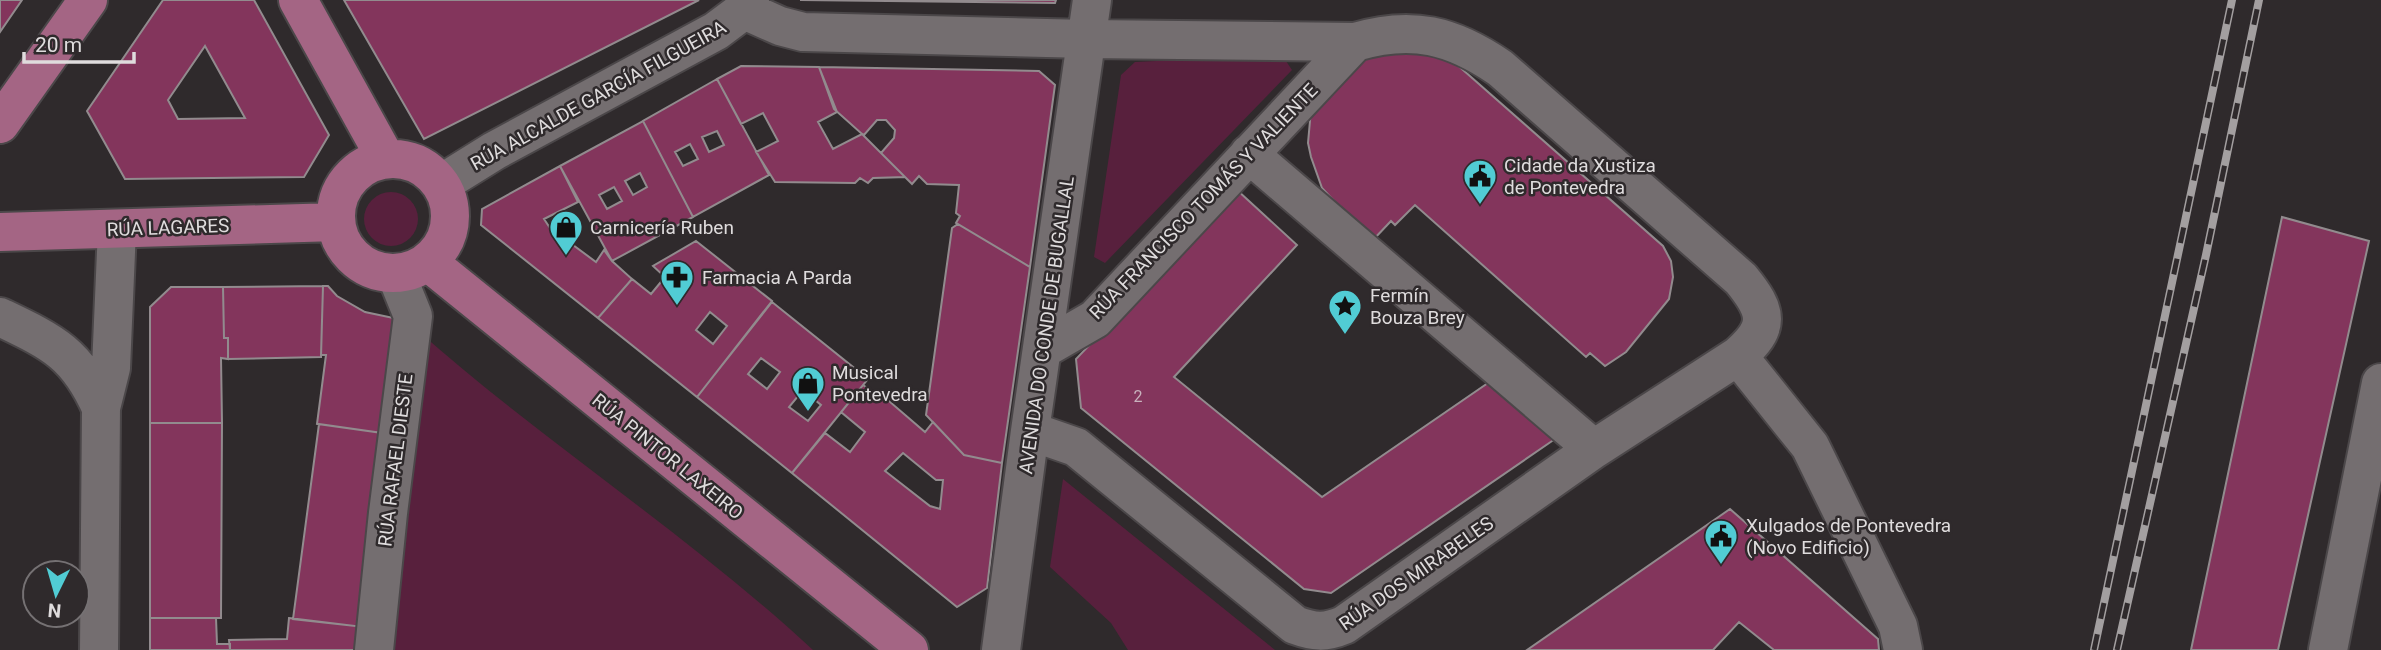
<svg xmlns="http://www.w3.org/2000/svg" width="2381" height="650" viewBox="0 0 2381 650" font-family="Roboto,sans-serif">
<rect width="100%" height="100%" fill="#2f2a2c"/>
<!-- green -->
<path fill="#58203d" d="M1282 55 1292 70 1105 263 1094 257 1121 75 1135 62Z
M364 219a27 27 0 1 1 54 0a27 27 0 1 1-54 0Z
M416 329C543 442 688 534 813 650H371Z
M1063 479 1275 650H1128L1111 623 1050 567Z"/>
<!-- building -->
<path fill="#83355c" stroke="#928b8e" stroke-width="2" fill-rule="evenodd" d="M0 0H22L0 32Z
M163 0H254L329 135 304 177 125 179 87 111ZM205 46 245 118 178 119 168 100Z
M344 0H699L424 139Z
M800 0H1056L1055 3Z
M1365 50 1446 55 1663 246 1671 261 1673 277 1669 299 1626 352 1605 366 1590 353 1586 357 1415 205 1395 225 1391 221 1372 241 1331 206 1335 202 1322 188 1311 157 1308 143 1311 110Z
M741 66 819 67 837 112 818 122 833 149 862 134 905 177 873 178 868 183 860 178 855 183 775 182 756 152 778 141 763 113 741 124 717 79Z
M819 67 1039 71 1055 85 1030 267 956 223 960 216 956 213 959 185 927 184 919 176 912 184 881 153 894 138 895 130 886 120H877L864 135 862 134 834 109Z
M717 79 769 175 693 217 643 121ZM717 131 724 145 709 152 702 137ZM690 144 698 159 683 166 675 152Z
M643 121 693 217 612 261 560 166ZM640 173 647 187 633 195 625 181ZM614 187 622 201 607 209 599 195Z
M560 166 578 202 544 219 550 228 596 262 604 250 612 261 632 279 598 318 481 225 482 209Z
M1237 190 1297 245 1174 377 1322 497 1488 383 1555 439 1331 593 1304 589 1081 408 1076 359Z
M2282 217 2369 241 2278 650H2191Z
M958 224 1030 267 1002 463 964 455 926 415 952 228Z
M696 241 772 301 697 397 598 318 632 279 651 294 665 277 653 266ZM710 312 727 326 713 344 696 330Z
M323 286H328L337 296 365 312 403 320 390 434 317 424 326 355H321Z
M323 286 321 357 228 359V338H224L223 287Z
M171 287H223L224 338H228V359L221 358 222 423H150V307Z
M772 302 868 379 792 473 697 397ZM761 358 780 372 767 389 748 374ZM803 390 821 405 808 421 789 407Z
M863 385 880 397 882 395 925 432 933 422 964 455 1002 463 987 588 957 607 792 473 825 433 850 452 865 432 841 412ZM903 453 936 480H943L940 509 930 506 885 471Z
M150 423H222L221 618H150Z
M319 424 390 434 364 627 293 619Z
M1730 509 1878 639 1879 650H1774L1739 622 1713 650H1527Z
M150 618H216L217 644H230V650H150Z
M289 618 364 627 361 650H230L229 640 287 639Z"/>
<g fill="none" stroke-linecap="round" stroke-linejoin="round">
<defs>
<path id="minor" d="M744 10 780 26 803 32 1087 39 1355 42
M1249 154 1594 449
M441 184 494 151 716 31 744 10 750 0
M0 317C52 342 77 353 101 408
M1738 356 1810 446 1898 626 1903 650
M1030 431 1076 447 1295 625C1314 632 1325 633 1344 625L1594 449 1738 356C1771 327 1768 312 1741 279L1500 68C1452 35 1412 25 1355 42L1095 319 1043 349
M99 650 101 408 111 368 117 229
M374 650 388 513 413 316 396 274
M1001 650 1030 431 1092 0
M2328 650 2381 383"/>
<path id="major" d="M298 0 386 159
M0 124 88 0
M336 216a57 57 0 1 1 114 0a57 57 0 1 1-114 0Z
M0 232 336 222
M428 262 909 650"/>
</defs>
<!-- minor casing -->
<use href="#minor" stroke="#4b4749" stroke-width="42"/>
<!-- major casing -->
<use href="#major" stroke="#4b4749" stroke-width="42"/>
<!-- minor -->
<use href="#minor" stroke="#746e70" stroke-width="38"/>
<!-- major -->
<use href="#major" stroke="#a46584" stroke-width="38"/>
<defs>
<path id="rail" d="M2094 650 2232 0
M2117 650 2206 255 2259 0"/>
</defs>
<!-- rail casing -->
<use href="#rail" stroke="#a39fa0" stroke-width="8"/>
<!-- rail -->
<use href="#rail" stroke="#2f2a2c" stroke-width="5" stroke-dasharray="16" stroke-linecap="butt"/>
</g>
<!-- icons -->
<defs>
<symbol id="civic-pin" viewBox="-11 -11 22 30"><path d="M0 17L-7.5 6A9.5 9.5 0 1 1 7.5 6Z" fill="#51ccd4" stroke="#2f2a2c"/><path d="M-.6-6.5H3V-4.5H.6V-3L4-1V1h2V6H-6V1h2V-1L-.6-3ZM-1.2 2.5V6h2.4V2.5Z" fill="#111"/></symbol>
<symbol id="shop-pin" viewBox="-11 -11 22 30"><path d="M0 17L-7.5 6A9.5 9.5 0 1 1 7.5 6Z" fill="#51ccd4" stroke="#2f2a2c"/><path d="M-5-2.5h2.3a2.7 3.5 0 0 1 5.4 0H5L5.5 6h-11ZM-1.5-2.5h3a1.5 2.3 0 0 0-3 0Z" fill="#111"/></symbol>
<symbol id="pharmacy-pin" viewBox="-11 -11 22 30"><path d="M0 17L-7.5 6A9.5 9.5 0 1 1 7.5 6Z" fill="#51ccd4" stroke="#2f2a2c"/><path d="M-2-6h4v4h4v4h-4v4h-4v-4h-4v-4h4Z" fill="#111"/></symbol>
<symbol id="sight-pin" viewBox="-11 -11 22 30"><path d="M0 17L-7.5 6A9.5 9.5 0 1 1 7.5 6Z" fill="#51ccd4" stroke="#2f2a2c"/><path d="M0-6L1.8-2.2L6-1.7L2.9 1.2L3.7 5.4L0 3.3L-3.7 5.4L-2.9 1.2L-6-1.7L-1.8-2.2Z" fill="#111"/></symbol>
</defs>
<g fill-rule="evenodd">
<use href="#civic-pin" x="1461" y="157" width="38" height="52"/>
<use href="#shop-pin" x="547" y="208" width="38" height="52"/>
<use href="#pharmacy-pin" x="658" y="258" width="38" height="52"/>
<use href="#sight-pin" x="1326" y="287" width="38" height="52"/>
<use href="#shop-pin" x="789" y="364" width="38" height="52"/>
<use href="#civic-pin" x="1702" y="517" width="38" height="52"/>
</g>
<g text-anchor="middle" stroke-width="5" stroke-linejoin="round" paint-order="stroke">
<!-- number labels -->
<g font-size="16" fill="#c8b2bd">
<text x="1138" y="402">2</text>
</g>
<!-- street labels -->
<g font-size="19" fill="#dfdcdd" stroke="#2f2a2c">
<text transform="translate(598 95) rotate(-29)" y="7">RÚA ALCALDE GARCÍA FILGUEIRA</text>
<text transform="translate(1203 201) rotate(-46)" y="7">RÚA FRANCISCO TOMÁS Y VALIENTE</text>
<text transform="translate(168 227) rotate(-2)" y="7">RÚA LAGARES</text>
<text transform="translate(1046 325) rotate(-82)" y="7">AVENIDA DO CONDE DE BUGALLAL</text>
<text transform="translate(668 456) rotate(39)" y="7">RÚA PINTOR LAXEIRO</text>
<text transform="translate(395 460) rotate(-83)" y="7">RÚA RAFAEL DIESTE</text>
<text transform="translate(1416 573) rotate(-35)" y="7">RÚA DOS MIRABELES</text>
</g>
<!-- poi labels -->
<g font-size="19" fill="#dfdcdd" stroke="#2f2a2c" text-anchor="start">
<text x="1504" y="172">Cidade da Xustiza<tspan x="1504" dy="22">de Pontevedra</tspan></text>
<text x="590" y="234">Carnicería Ruben</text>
<text x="702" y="284">Farmacia A Parda</text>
<text x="1370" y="302">Fermín<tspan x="1370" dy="22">Bouza Brey</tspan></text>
<text x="832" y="379">Musical<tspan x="832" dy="22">Pontevedra</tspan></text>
<text x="1746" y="532">Xulgados de Pontevedra<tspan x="1746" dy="22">(Novo Edificio)</tspan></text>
</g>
</g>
<!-- north arrow -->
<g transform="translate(56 594) rotate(185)"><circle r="33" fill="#2f2a2c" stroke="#757173" stroke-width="2"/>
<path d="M0-5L12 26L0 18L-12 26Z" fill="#51ccd4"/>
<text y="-10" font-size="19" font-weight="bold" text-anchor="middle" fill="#dfdcdd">N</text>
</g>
<!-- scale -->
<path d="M24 52v10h110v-10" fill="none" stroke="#dfdcdd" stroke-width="3.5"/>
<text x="35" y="52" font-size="21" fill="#dfdcdd" stroke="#2f2a2c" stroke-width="5" paint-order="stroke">20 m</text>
</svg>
